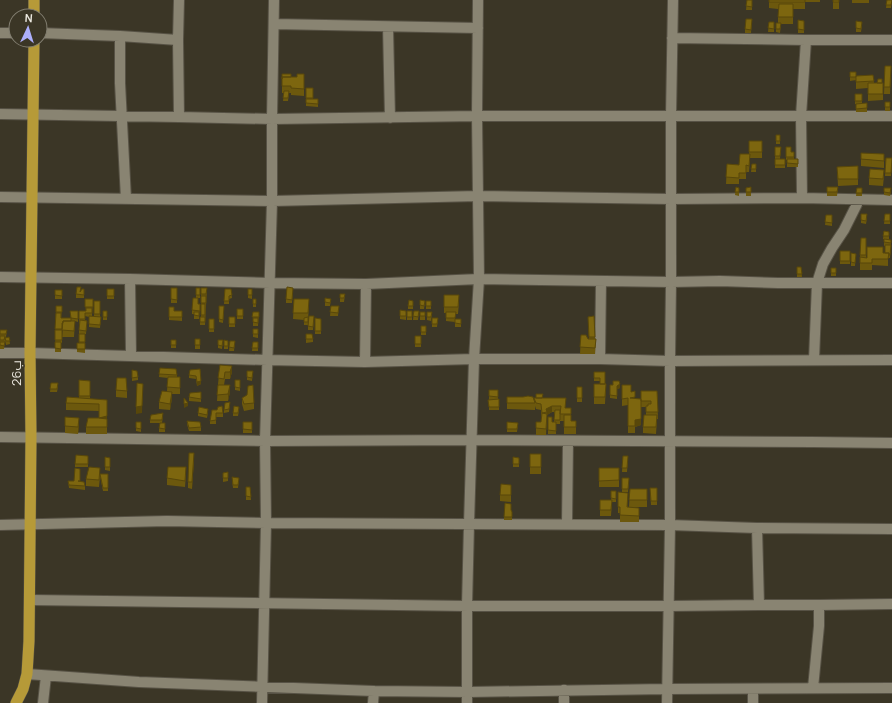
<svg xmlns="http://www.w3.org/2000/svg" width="892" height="703" viewBox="0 0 892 703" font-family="Manrope,Cairo,sans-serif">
<rect width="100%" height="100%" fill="#3b3626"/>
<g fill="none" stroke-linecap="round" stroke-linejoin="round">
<defs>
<path id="minor" d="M179 0 178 40 179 117
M274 24 478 28
M388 27 390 118
M0 33H16
M40 33 120 36 178 40
M120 36V83L126 199
M672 38 806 40H892
M0 114 179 117 272 119 477 116H892
M0 197 272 201 478 196 671 199 802 198 892 200
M802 198 801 116 806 40
M0 277 130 279 270 283 366 284 479 279 671 282 720 281 778 283H892
M130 279 131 355
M0 353H30L267 360 365 362 474 359H600L670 361 892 360
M600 359 601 281
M814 360 817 283 823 264 832 248 844 230 859 200
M365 362 366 284
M0 437 265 441 471 440 813 442 892 443
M0 525 167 521 266 523 670 525 757 528 892 529
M567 525 568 441
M757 528 759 605
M30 600 467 606H669L759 605H819L892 604
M27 674 139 682 374 691 468 692 666 689 892 688
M813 688 819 626V605
M564 690V703
M43 703 46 676
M262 703 266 523 265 441 272 201V119L274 0
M373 703 374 691
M467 703V606L469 524 474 359 479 279 477 116 478 0
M667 703 670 525V361L671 282V116L673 0
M753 703V689"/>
<path id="trunk" d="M34 16V0
M16 703 23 689 27 674 29 641 31 437 30 353 34 40"/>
</defs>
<!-- minor casing -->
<use href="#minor" stroke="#575245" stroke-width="12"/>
<!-- trunk casing -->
<use href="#trunk" stroke="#575245" stroke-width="12"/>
<!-- minor -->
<use href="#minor" stroke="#898472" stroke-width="10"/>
<!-- trunk -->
<use href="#trunk" stroke="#b69a38" stroke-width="11"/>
</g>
<!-- wall -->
<path fill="#6c580d" d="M747 0H752V10H746Z
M769 0H820V2H805V9H793V24H781L780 33 776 32V23H778V9L769 8Z
M833 0H839V9H833Z
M852 0H869V3H852Z
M887 0H892L891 8H886Z
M752 19 751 33H745V29Z
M798 20 804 21V33H798Z
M856 21 862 25 861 32H856Z
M769 22H774V32H768Z
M885 66H891L890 94H884Z
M850 72H856V80L850 81Z
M282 74 291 77H297L304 74V96L291 95V93H289L288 101H283L284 93H282Z
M873 75 874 83H883V100L868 101V88L856 89V76Z
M306 88H313V99H318V107L306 106Z
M855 94H862V103H867V112H856V104H855Z
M885 102H890V111H885Z
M776 135H780V144H776Z
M749 141H762V158H750L749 172H746V179H739V184H726L727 164 739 165 749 154Z
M775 147H781L780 159H785V168H775Z
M786 147 791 152H794V159H798V167H787V160H786Z
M886 158H892L891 176H885Z
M861 159 884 161V168L861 166Z
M752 164H756V172H751Z
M858 166V185L838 186 837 167Z
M884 176 883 186 869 185V178Z
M736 187 739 188V196L735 195Z
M751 187V196H746V188Z
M827 187H838L837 196H827Z
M857 188H862V196H856Z
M891 191 890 196 884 195V192Z
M885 214H890V224H884Z
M826 215H832V226L825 225Z
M867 218 866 224 861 223V220Z
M884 231 889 232V239L891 243 890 258H888V266L872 265V270H860V255L866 238V258L883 253H885V246H884V239H883Z
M840 251H850V264H840Z
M851 253 856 254 855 266H851Z
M797 267H801L802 277H797Z
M831 268H836V276H831Z
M171 288H177V303H171Z
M196 288H200V298H198V304H200L199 319H194V314H192V303H193L196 298Z
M201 288H207L205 325H200V317H201Z
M293 288 292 303H286V299Z
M84 289V298H76V294Z
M107 289H114V299H107Z
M225 289H231L232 298 229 299V304H224Z
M248 289H252V299L248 298Z
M55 290H62V299H55Z
M340 294H345L344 302H340Z
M85 299H93L92 316H94V301H100V317H101L100 328 89 327V317L85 316V320L87 321 86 334H79V319L86 311Z
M253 299H256V307H253Z
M294 299H309L308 325H304V320L293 319Z
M331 299 330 306H325V302Z
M420 300 425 301 424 309H420Z
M426 301H431V309H426Z
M459 302 458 314H455V319H461V327H455V322L446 321V313H444V307Z
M413 304V309H408V306Z
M56 306H62L61 318H71L70 311H78V322L75 321 74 337H62L63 327H62V343H61V352H55Z
M219 306H224L223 323 219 322Z
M331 306H339L338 316H330Z
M169 307 174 311H182V321L169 320Z
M237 309H243V319H237Z
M400 310 406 314V320L400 319Z
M103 311H107V320H103Z
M407 311H412V320H407Z
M414 311H419L418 320H413Z
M253 312H259L258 326H253Z
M420 312H425V320H420Z
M427 312H432L431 321 427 320Z
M314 316 313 330H308V326Z
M594 316 595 339H596L595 354H580L581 335 589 339 588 317Z
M229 317H235V327H229Z
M315 318 321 319V334H315Z
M432 318H438L437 327H432Z
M209 319H214V332H209Z
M421 326H426V335H421Z
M253 329H258V338L253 337Z
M0 330H7L6 337 5 338 9 337 10 344 6 345 5 340 4 349H0Z
M79 334H85V353L77 352V343H79Z
M306 334 313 339V342L306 343Z
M415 336H421V347H415Z
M195 339H200V349H195Z
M171 340H176V348H171Z
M218 340H223L222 349 218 348Z
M224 340 228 341V349H224Z
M230 341H235L234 351H229Z
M253 342H258V351H252Z
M220 365 232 372 230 379H225L224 385 230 392 228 401H217L218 385V384Z
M160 368 177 375V377H180V394H172V398L170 410 159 409V402L167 391 168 378 159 377Z
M200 369 201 384 197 386 196 379 189 378V375Z
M132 370 138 377V380L132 381Z
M247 371H253L252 381 247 380Z
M594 372 606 384 605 404H594V384H600V381H594Z
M79 380 90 381V399L107 400V434H86V427L99 418V411L66 410V403L79 398Z
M235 380H240V391L235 390Z
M51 383 58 386 57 392H50Z
M610 385 620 388 617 389V399L610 398Z
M622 385 631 392 635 399 641 425 635 427V433H628V405L622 406Z
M577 387H582V402H577Z
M116 390 127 391V398L116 397Z
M489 390H498V399H499V410H489Z
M641 391H657L658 419H657L656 434 643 433V427L646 415V407H641Z
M201 392V402L189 401V397Z
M507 397H523L534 402V398H543L566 408H571V421H576V434H564V421H560V412V424H556V434H548V417L552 422H554V412H552L547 415 546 435H536V422H541V410L536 409 535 406V410L507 409Z
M242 398 254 403V409L244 411 242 404Z
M230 402 229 412 224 413V410Z
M217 410 223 413V417H216V424H210V421Z
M239 410 238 416H233V413Z
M208 412 207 418 198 416V413Z
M163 416 162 423H150V420Z
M65 417 79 425 78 434 65 433Z
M187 421 201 427V431H189L187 424Z
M141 422V432L136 431V428Z
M243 422H252V433H243Z
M507 422 518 423 517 432H507Z
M165 423V432H159V428Z
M530 454H541V474H530Z
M88 456V467H75V464Z
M623 456H628L627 472H622Z
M105 457 110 458V471L105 470Z
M513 457 519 458V467H513Z
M194 459 192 489 188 488V482Z
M599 468H619V487H599Z
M80 469V481L85 486V490L69 488 68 481H74Z
M228 472V481L223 482V473Z
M100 474H108V491H103L100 476 99 487 86 486V479Z
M186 474 185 487 167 485V478Z
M239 478 238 488H233L232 480Z
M622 478H629L628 492H622Z
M246 487H250L251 500H246Z
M650 488H657V505H651Z
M630 489H647V507H629Z
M511 491V502L500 501V495Z
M611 491H616V502H612L611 516H600V500H611Z
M618 492 628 507 639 508V522H620V513H618Z
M511 510 512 512V520H504V517Z"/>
<!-- shaded-wall -->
<path fill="#58470a" d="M232 366V372L230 379V372Z
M201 381V384L197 386V382Z
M143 384 142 413 136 414V407Z
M620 384V388L617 389V386Z
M230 385V392L228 401V394Z
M172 392V398L170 410V404Z
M641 399V425L635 427V420Z
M107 400V434V422L99 418Z
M188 403V406L184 408V404Z
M552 406V412L547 415 546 435 547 415 546 409Z
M79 418V425L78 434V427Z
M194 453V459L192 489V482Z"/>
<!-- building -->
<path fill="#7d660f" stroke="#58470a" d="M747 0H752V7L746 6Z
M769 0H805V2H769Z
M833 0H839V2H833Z
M887 0H892L891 5H886Z
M779 4H793V17H778Z
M746 19H752L751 30 745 29Z
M798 20 804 21V30L798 29Z
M856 21 862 22 861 29 856 28Z
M769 22H774V29L768 28Z
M776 23H781L780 29H776Z
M885 66H891L890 87H884Z
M850 72H856V77H850Z
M282 74H291V77H282V79Z
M297 74H304V89L291 88V86H282V77H297Z
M873 75 874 81 856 82V76Z
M878 79H882V83H877Z
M868 83H883V94H868Z
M306 88H313V98H306Z
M284 91H289L288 98H283Z
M855 94H862V101H855Z
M306 99H318V104L306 103Z
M885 102H890V107H885Z
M867 103V108L856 109V104Z
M776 135H780V141H776Z
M749 141H762V152H749Z
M775 147H781L780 156H775Z
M786 147H791V152H794V157H786Z
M861 153 884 154V161L861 159Z
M740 154H750L749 166 746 165V173H739V178L726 177 727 164 739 165Z
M886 158H892L891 173H885Z
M775 159H785V165H775Z
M787 159H798V164L787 163Z
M752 164H756V169H751Z
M858 166V179H838L837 167Z
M870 169 884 170 883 179 869 178Z
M736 187 739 188V192H735Z
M751 187V192H746V188Z
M827 187H838L837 192H827Z
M857 188H862V193H856Z
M884 188H891L890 193 884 192Z
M861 214H867L866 221 861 220Z
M885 214H890V221H884Z
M826 215H832V223L825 222Z
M884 231 889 232V236H883Z
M861 238H866V255H860Z
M884 239 891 240V243L884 242Z
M885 245H891L890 255H889V253H885Z
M867 247H883V253H889L888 259H872V263H860V257L867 258Z
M840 251H850V261H840Z
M851 253 856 254 855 263 851 262Z
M797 267H801L802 274H797Z
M831 268H836V273H831Z
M77 287H81L80 292 82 289H84V295L76 294Z
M287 287 293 288 292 300 286 299Z
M171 288H177V300L171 299Z
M196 288H200V295H196Z
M201 288H207L206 294H201Z
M107 289H114V296H107Z
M225 289H231L232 295 229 296V301H224Z
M248 289H252V295H248Z
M55 290H62V296L55 295Z
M340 294H345L344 298H340Z
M444 295H459L458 307H444Z
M201 296H206V303H201Z
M193 298H198V304H200V311L192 310Z
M325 298 331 299 330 303 325 302Z
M85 299H93V307H85Z
M253 299H256V304H253Z
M294 299H309L308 313H293Z
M409 300 413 301V306H408Z
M420 300 425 301 424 306 420 305Z
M94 301H100V314H94Z
M426 301H431V306H426Z
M201 304H205V315H201Z
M56 306H62V312H56Z
M219 306H224L223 320 219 319Z
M331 306H339L338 313 330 312Z
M169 307H174V311H182V317H169Z
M86 308H92V313H85V319H79V311H86Z
M237 309H243V316H237Z
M400 310 406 311V316H400Z
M70 311H78V319L71 318Z
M103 311H107V317H103Z
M407 311H412V317H407Z
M414 311H419L418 317 413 316Z
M194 312H199V316L194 315Z
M253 312H259V317H252Z
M420 312H425V316H420Z
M427 312H432L431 317H427Z
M446 312H456L455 318H446Z
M56 313H61V318H71V321H63V323H62V329H55Z
M89 316 101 317 100 325 89 324Z
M309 316H314L313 327 308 326Z
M594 316 595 337H589L588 317Z
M200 317H205V322H200Z
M229 317H235V324H229Z
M308 317V322H304V318Z
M253 318H258V323L253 322Z
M315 318 321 319V331H315Z
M432 318H438L437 324H432Z
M209 319H214V329H209Z
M455 319H461V324L455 323Z
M80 320 87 321 86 331 79 330Z
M63 321H75L74 331 62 330Z
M421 326H426V332H421Z
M253 329H258V334H253Z
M0 330H7L6 334H0Z
M55 330H62V340H55Z
M79 334H85V342H79Z
M306 334H312L313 339H306Z
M581 335H586L588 339H596L595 348 580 347Z
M0 336H5L4 340H0Z
M415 336H421V344H415Z
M9 337 10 341H6L5 338Z
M195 339H200V345H195Z
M171 340H176V345H171Z
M218 340H223L222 346 218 345Z
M224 340 228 341V346H224Z
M230 341H235L234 348 229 347Z
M0 342H5L4 346 0 345Z
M55 342H61V349L55 348Z
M253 342H258V348H252Z
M77 343H85V349H77Z
M220 365 232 366 230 372H225L224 379 218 378Z
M160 368 176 369 177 375 159 374Z
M200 369 201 381 197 382 196 376 189 375 190 370Z
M132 370 137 371 138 377 132 378Z
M247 371H253L252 378 247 377Z
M594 372H605V384H600V378H594Z
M168 377H180V388L167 387Z
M117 378H126L127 391 116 390Z
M79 380 90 381V396H79Z
M235 380H240V388L235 387Z
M613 381H619L620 384 617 386V396L610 395V385H613Z
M51 383H58L57 389H50Z
M137 383 143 384 142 406 136 407Z
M594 384H606L605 397H594Z
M218 385H230L228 394 217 395Z
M253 385 254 403 244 404 242 398 247 395 248 386Z
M622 385H631V392L635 391V397L630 398 641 399V419L635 420V426H628V398L622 399Z
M577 387H582V398H577Z
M489 390H498V397L489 396Z
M162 391 172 392 170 404 159 402Z
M641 391H657L658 412H646V406H648V404H651V401H641Z
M201 392V399L189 397 190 393Z
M536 394H543L542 398H536Z
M528 396 533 397 535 403H507V397H523Z
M67 397 107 400V416L99 418 107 419V427H86L88 418H99V404L66 403Z
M184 398 188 403 184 404Z
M534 398H566L565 408H571V414H560L561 406H552L546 409 547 412 542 413 541 404 536 403Z
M499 399V407H489L488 400Z
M230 402 229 409 224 410 225 403Z
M222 406 223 413H216V420L210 421 212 410H217L218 407Z
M234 406 239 407 238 413H233Z
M199 407 208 409 207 415 198 413Z
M555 410H560V420H554Z
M163 413 162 420H150L151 415Z
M542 413 547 414 546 429 536 428V422H541Z
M564 415H571V421H576V427H564Z
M644 415H657L656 427H643Z
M65 417 79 418 78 427 65 426Z
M548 417H552V422H556V431L548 430Z
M187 421 200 422 201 427 189 428Z
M136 422H141V429L136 428Z
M243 422H252V430L243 429Z
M507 422 518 423 517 429H507Z
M160 423H165V429L159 428Z
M189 453H194L192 482H188Z
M530 454H541V467H530Z
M76 455 88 456V464H75Z
M623 456H628L627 468H622Z
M105 457 110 458V467H105Z
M513 457 519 458V464H513Z
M89 467 100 468 99 480 86 479Z
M168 467H186L185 481 167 478Z
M75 468 80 469V481H78L84 482 85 486 69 485 68 481H74Z
M599 468H619V480L599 481Z
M228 472V478H223V473Z
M100 474H108V488H103Z
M232 477 239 478 238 485H233Z
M622 478H629L628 489H622Z
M501 484 511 485V495H500Z
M246 487H250L251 497 246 496Z
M650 488H657V501H651Z
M630 489H647V500H629Z
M611 491H616V499L611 498Z
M618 492 628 493 627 507 639 508V516L620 515V507H618Z
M600 500H612L611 510H600Z
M505 503 511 504V510L512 512V517H504Z"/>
<g text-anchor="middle" stroke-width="3" stroke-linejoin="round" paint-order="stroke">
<!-- street labels -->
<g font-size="13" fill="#ece9e0" stroke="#3b3626">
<text transform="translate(16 373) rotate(-90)" y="5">26ب</text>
</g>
</g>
<!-- north arrow -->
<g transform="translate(28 28) rotate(4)"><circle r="19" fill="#3b3626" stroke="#827e70"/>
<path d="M0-3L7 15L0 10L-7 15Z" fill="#adaffb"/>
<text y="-6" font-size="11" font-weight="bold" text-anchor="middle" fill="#ece9e0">N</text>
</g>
</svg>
